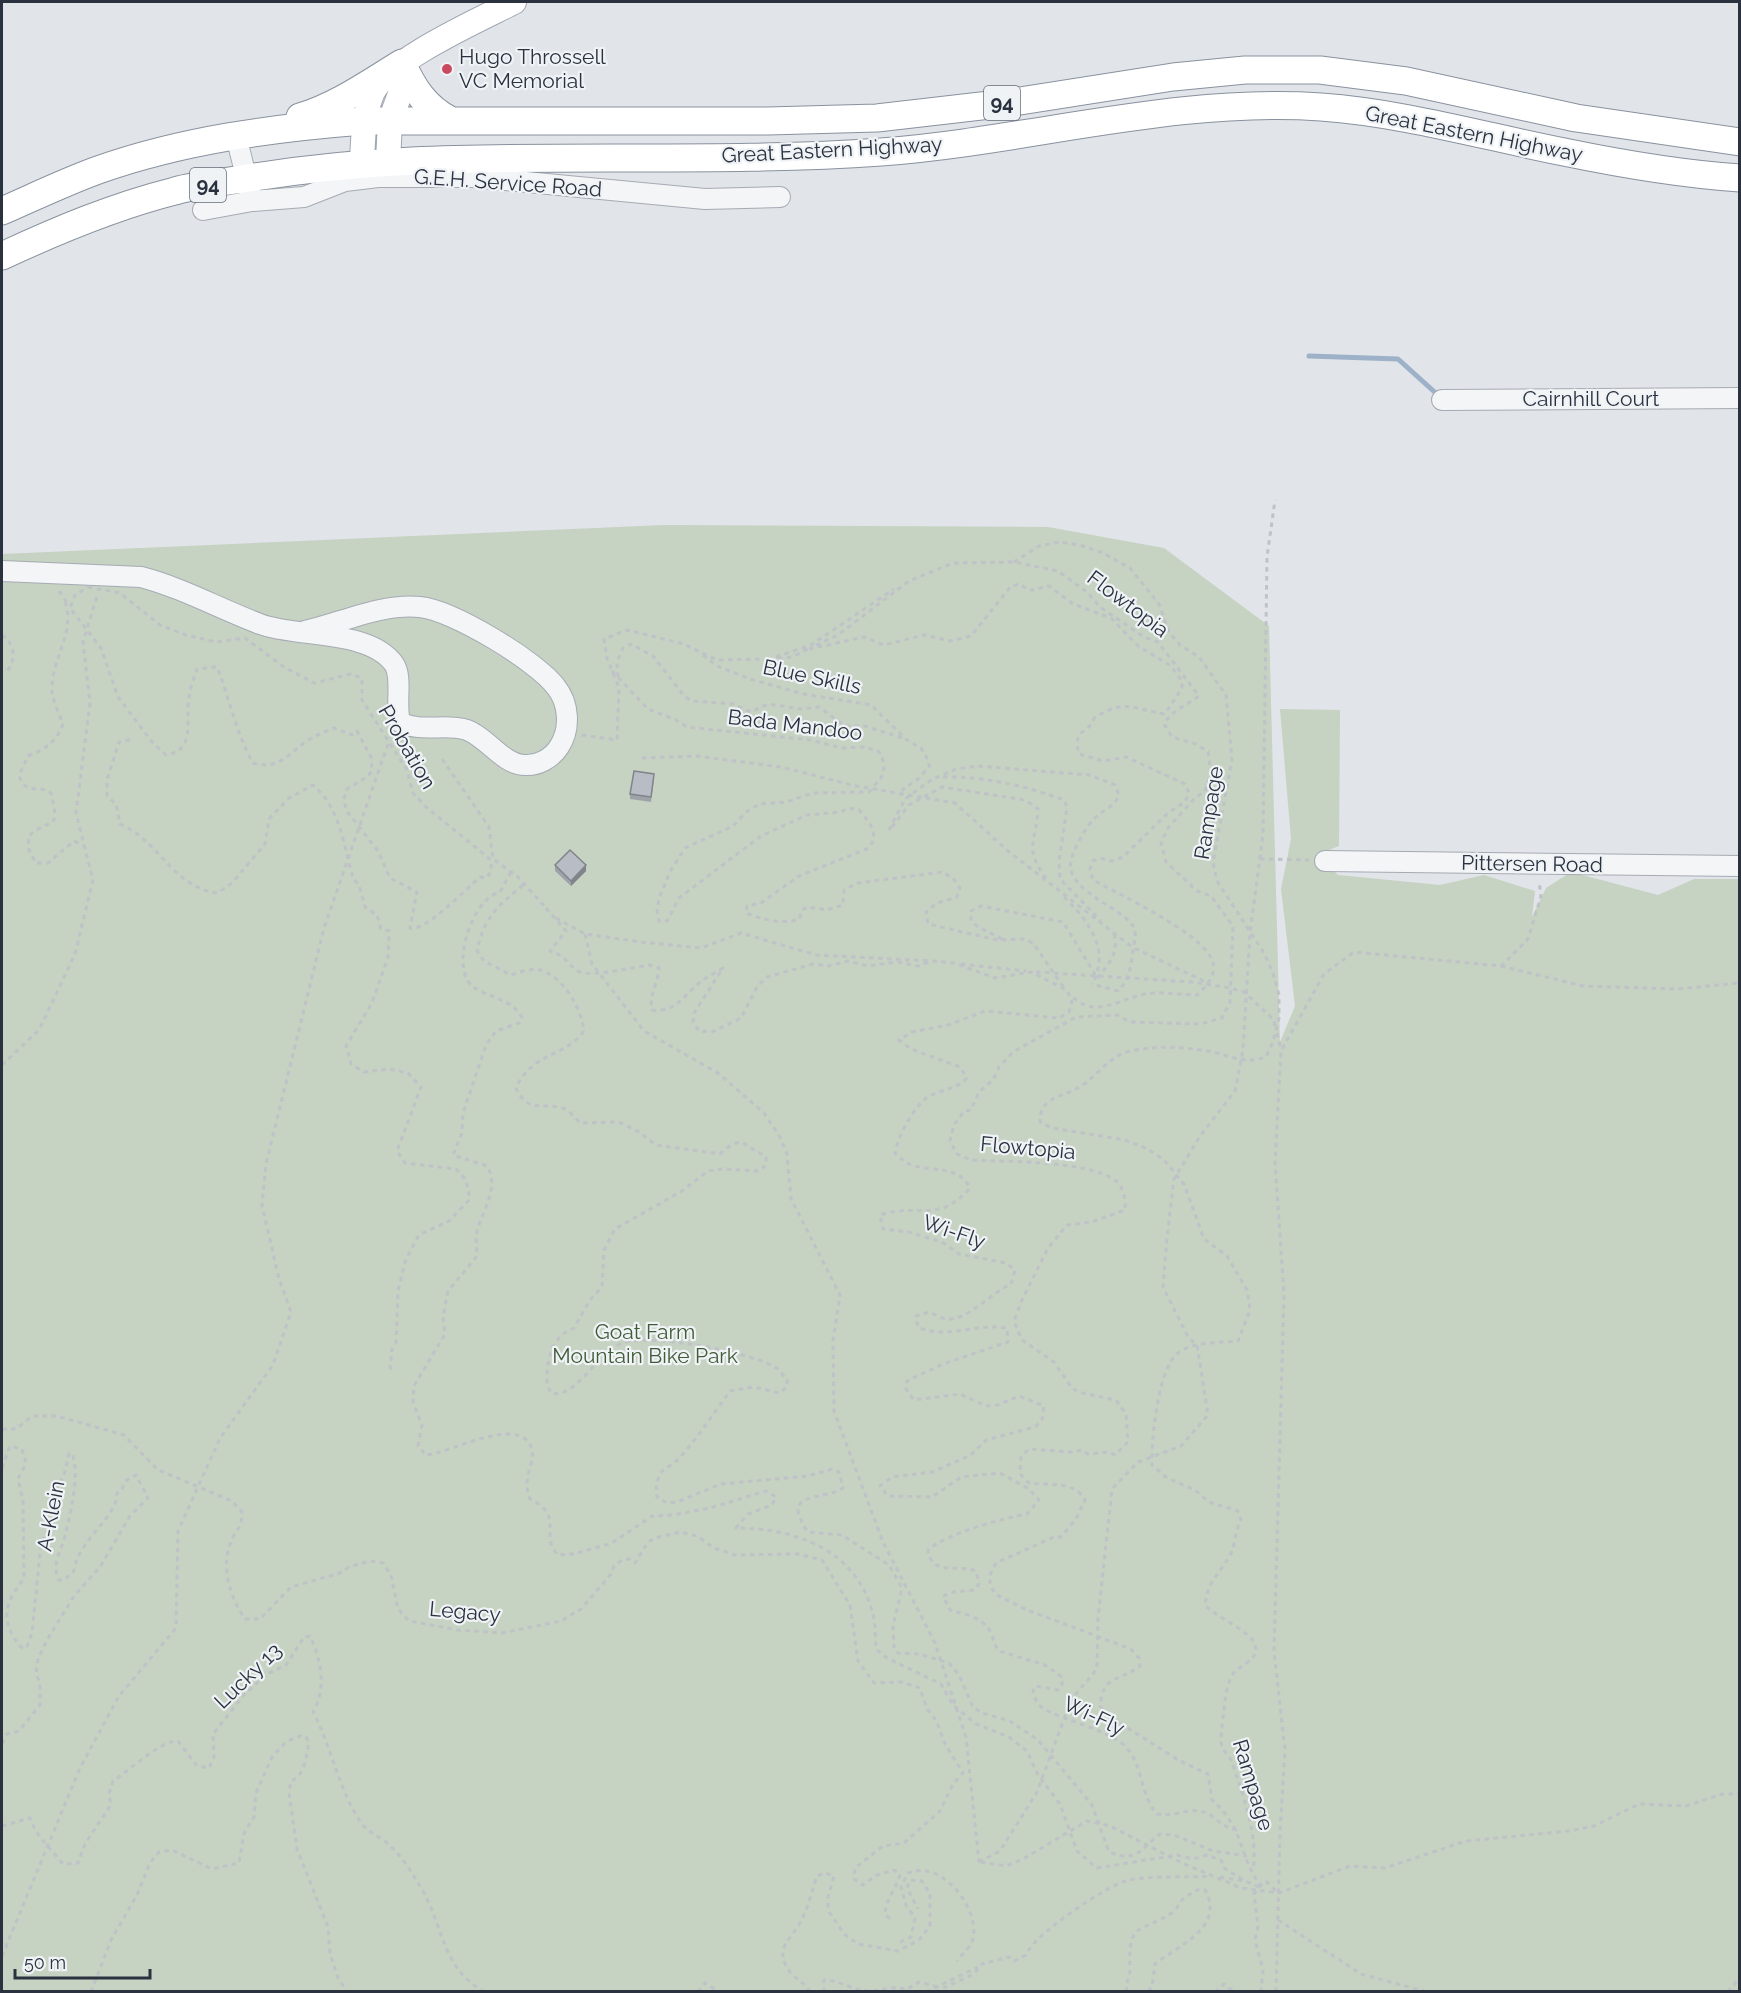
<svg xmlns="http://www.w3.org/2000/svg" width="1741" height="1993" viewBox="0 0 1741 1993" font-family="Raleway,sans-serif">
<rect width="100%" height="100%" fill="#e1e4e9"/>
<!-- green -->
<path fill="#c6d2c2" d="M665 525 1048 527 1164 548 1269 626 1280 1042 1295 1006 1281 889 1291 839 1280 709 1340 710 1339 846 1317 855 1338 875 1440 885 1484 875 1535 891 1532 917 1546 888 1571 872 1658 895 1694 879H1739V1991H2V554Z"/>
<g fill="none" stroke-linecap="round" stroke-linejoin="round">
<!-- stream -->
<path stroke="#9db2c8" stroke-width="5" d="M1309 356 1398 359 1439 396"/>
<defs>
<path id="minor" d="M236 136 250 192
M203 210 252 201 304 197 345 181 378 177H473L705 199 780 197
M1442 400 1740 398
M2 571 141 577C183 588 220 609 260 624 297 638 369 629 394 664 403 677 395 704 400 722 421 733 445 723 467 730 487 737 503 765 525 765 538 766 552 758 559 747 571 729 569 703 556 687 537 661 452 610 420 607 382 603 341 623 305 631
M1325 861 1740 866"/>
<path id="major" d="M388 162 390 121 403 86 402 63
M362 163C363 141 363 116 372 94 386 61 481 19 514 2"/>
<path id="highway" d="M300 117C337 106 369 83 402 63 413 88 426 108 450 120
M2 211C34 197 65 182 98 170 183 140 273 128 363 121H768L877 118 1007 103 1173 77 1245 70H1320L1406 81 1576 118 1740 142
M2 256C58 230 115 206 175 191 195 185 216 183 236 180 295 170 352 164 412 161 568 154 725 163 881 152 1028 141 1173 97 1321 107 1404 113 1483 136 1564 152 1622 164 1681 174 1740 178"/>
</defs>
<!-- minor casing -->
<use href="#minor" stroke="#a6abb3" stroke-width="22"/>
<!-- major casing -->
<use href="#major" stroke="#a0a8b4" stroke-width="26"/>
<!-- highway casing -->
<use href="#highway" stroke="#88929f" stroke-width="29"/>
<!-- path -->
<path stroke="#bfc2c7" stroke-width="3" stroke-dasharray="4.5 4.5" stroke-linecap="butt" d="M1014 562 1039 546 1059 542 1080 545 1103 553 1130 568 1159 604 1169 632 1180 645 1199 657 1226 695 1232 760 1213 862 1217 881 1264 953 1273 973 1279 995V1018L1273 1042 1266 1057C1246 1064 1232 1057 1213 1052 1187 1047 1157 1045 1131 1051 1106 1056 1097 1079 1076 1089 1058 1098 1039 1099 1040 1122L1052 1128 1125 1140 1148 1149 1164 1160 1184 1184 1204 1239 1227 1256 1247 1290 1250 1310 1238 1341C1220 1343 1193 1341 1178 1353 1158 1367 1151 1442 1152 1465L1167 1478 1195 1490 1209 1502 1238 1511 1241 1520C1234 1532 1236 1546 1229 1557 1218 1576 1208 1580 1205 1605 1216 1617 1251 1632 1255 1644 1260 1661 1240 1664 1233 1674 1228 1682 1226 1692 1225 1701 1224 1712 1221 1730 1221 1741 1221 1751 1231 1756 1233 1765 1244 1799 1258 1835 1253 1871
M88 587 120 593 160 625 186 635 216 642 245 638 284 667 314 683 351 674 362 678V700L407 770 413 793 426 807 491 860V872L486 878 480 877C466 889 425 932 410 928L417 892 390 878 378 851 346 810 344 799 347 789 367 777 372 771 371 757 357 731 352 735 334 728C327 731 319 734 312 738 290 750 282 771 253 763 236 734 230 699 217 667L197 669C194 678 190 688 189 698 185 718 197 750 166 755L152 742 118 697 101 648 70 608 75 595Z
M59 591 67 603
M65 602C76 631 52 658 52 688 52 701 59 713 63 724 56 743 45 749 28 756L19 776C28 797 37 783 51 793 61 835 50 815 28 837L29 850 36 863H48L74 841 83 845
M2 635C14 643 16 656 9 669L2 671
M816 645 838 635 909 581 953 563 1014 562 1058 571 1087 592 1100 607 1144 637 1158 642 1199 696C1186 706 1172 710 1164 724L1172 737 1196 744 1208 752 1211 773 1205 791 1194 799 1168 828 1161 843 1166 862 1197 891 1211 896 1233 926 1230 1002 1222 1018 1200 1024 1130 1022 1117 1015 1076 1017 1013 1052 999 1067 993 1080 979 1092 971 1110 964 1111 954 1125 950 1141 957 1154 971 1160C1006 1162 1089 1160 1116 1181 1124 1188 1126 1200 1125 1210L1092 1222 1067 1225 1048 1248 1022 1300 1014 1321 1022 1340 1054 1362 1072 1388 1078 1392 1116 1400 1126 1414 1128 1442 1115 1455 1109 1452 1088 1454 1082 1450 1071 1452 1029 1449 1021 1457 1020 1474 1029 1483C1050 1486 1074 1480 1085 1500L1076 1519 1061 1537H1054L996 1563 990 1575V1585L995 1594 1027 1610 1131 1649 1139 1658 1140 1666C1118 1682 1103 1675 1100 1706L1107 1715 1180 1761 1208 1774 1212 1800C1247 1830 1238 1861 1264 1889
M809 649 864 637 884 645 924 635 951 641 971 636 1011 586 1020 584C1032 595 1035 588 1049 586L1073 604 1111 618 1138 646 1171 666 1182 681V688L1165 714C1132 709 1126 698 1094 718 1088 736 1072 727 1079 754L1103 761 1126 757 1185 784 1189 793 1185 802 1169 812 1123 857 1112 861 1100 858 1093 861 1090 869 1093 880C1120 895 1202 933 1212 960 1218 974 1206 987 1197 995 1180 995 1161 991 1145 994 1119 999 1094 1020 1071 995
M703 655 717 666 750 679 804 694 871 705 907 740 921 748 929 762V767L918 779 898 793
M776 657 811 645 894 589
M769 660 792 657 810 648
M612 671 648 709 676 720 687 727 811 740 842 748 864 747 878 751 882 755 884 768 881 778 869 792 813 793 786 802 760 804 746 812 733 826 685 848 671 870 659 898 657 912 659 921H667L679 898 761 836 807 815 841 812 848 808 859 810C869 822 880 833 869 848L799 876 761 903 747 906 746 913C760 919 788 926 800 918L801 911 807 907 827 910 843 905 844 890 858 883 942 872 953 878 960 888 957 897 937 903 926 912 928 924 997 940 1024 939 1033 943 1064 988
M618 677 617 662 623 648 631 644 653 656 685 697 692 701 733 704 751 712 768 704 801 709 819 707 845 726H864L906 739
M582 735 617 740 619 688 607 658 604 639 627 630 684 644 717 660 769 659
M130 740 119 742 107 780V796L116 804 120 824C160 841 173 888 218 893L233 882 265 844 269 819 289 798 313 785C340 807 344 847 353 878L359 885 365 907 377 915 381 929 389 931 388 957 372 1003 346 1046 351 1064 364 1072 389 1069 408 1073 421 1087 397 1151 405 1163 456 1169 466 1180 470 1199 449 1221 419 1235 406 1259 398 1291 396 1342 392 1349 390 1368 394 1369
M642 758 696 756 781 767 856 786 955 803 1008 851 1132 947 1208 983
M442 759 489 827 493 859 517 876 547 909
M943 777C982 776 1027 786 1064 800L1067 807 1059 862 1060 879 1101 921
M892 827 909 805 942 787 1025 800 1038 809C1036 844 1023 847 1047 880
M889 830 905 799 931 780 956 769 978 766 1090 775 1115 785 1119 795C1114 807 1105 809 1096 817 1086 826 1074 848 1071 861 1064 892 1130 910 1135 930 1136 938 1133 949 1132 958 1130 971 1128 981 1118 991L1092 984
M1260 859 1309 860
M511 872 500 892C472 898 450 967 472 986 486 997 515 1000 522 1018L519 1023 496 1031 486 1045 463 1113 462 1133 453 1155 487 1166C501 1190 480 1212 476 1236 476 1242 477 1249 477 1256L448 1291 443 1317 445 1334 414 1386 413 1402 422 1425 418 1446 426 1455C451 1453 520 1413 532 1449 536 1463 521 1476 530 1499 566 1517 538 1534 558 1555L574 1554 612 1543 652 1516 673 1515 710 1508 766 1491 776 1497 772 1505 748 1514 736 1528C794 1528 855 1549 872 1611 876 1623 875 1637 876 1649L887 1658 941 1684 953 1705 976 1724 1009 1737 1027 1751 1038 1775 1060 1804 1077 1851 1097 1868 1177 1855 1193 1859 1207 1855 1221 1860 1224 1868 1245 1881
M523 885C497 907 484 917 477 951L484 961 511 975C520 972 531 968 540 970 564 977 581 1008 584 1031 564 1058 532 1052 516 1088 528 1114 540 1102 562 1108 569 1109 575 1119 581 1123L619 1122 639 1132 656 1145 720 1154C744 1132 743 1147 766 1156V1165L758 1171 722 1169 708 1171 682 1191 615 1229 604 1250 602 1287 590 1300 574 1328 561 1335 552 1348 547 1368V1384L551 1393C575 1400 597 1353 622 1343 649 1333 754 1352 778 1369 781 1372 784 1377 787 1380V1387L779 1393 753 1387 730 1391 697 1437 679 1459 661 1472 656 1484 657 1497 667 1503 677 1502 721 1484 808 1476 832 1469 839 1472 843 1488C820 1502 779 1490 808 1532L842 1535 856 1544 889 1565 902 1588 893 1626 894 1649 898 1653 919 1654 949 1663 959 1675 973 1707 982 1713 1010 1721 1038 1740 1092 1805 1109 1852C1138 1863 1139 1850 1160 1834L1174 1835 1213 1851 1247 1856
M1064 897C1089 921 1111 951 1092 984
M546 908 566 931 550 951C568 956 569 968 580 972 595 977 633 967 650 965L659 968C658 984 649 994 652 1010 677 1012 682 997 699 983 706 977 715 973 723 968L694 1013 693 1022 699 1031 712 1032 741 1018 757 987 767 977 813 964 828 966 848 961 868 966 897 962 918 966 933 961 954 963 995 978 1031 972 1067 990 1072 1002 1069 1012 1059 1018 985 1011 948 1025 912 1032 899 1040 911 1049 960 1067 967 1078C955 1091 938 1089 925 1099 913 1109 897 1138 895 1153 901 1159 906 1164 915 1166 935 1172 958 1165 970 1188 937 1225 919 1202 880 1215L883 1229 908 1232 942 1242 959 1254 1006 1263 1015 1270 1011 1284C994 1291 965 1322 947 1319 942 1319 935 1314 929 1312L916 1316 918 1327C946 1340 975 1323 1007 1328L1008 1342 943 1364 907 1381 906 1389 914 1400 960 1394 986 1406 998 1405 1019 1396 1044 1406 1042 1420 1035 1427 986 1440 971 1455 932 1472 892 1477 880 1486 888 1496 932 1497 961 1477 1000 1473 1029 1489 1039 1500 1027 1514C1003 1518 946 1534 928 1550 931 1577 959 1564 976 1571L979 1584 974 1590 954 1592 943 1596 950 1610C965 1614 985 1618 991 1633 994 1640 994 1645 999 1651L1045 1665 1062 1677V1685L1058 1690 1036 1686 1033 1691C1034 1695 1036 1701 1038 1704 1048 1717 1108 1728 1126 1747 1143 1765 1140 1795 1157 1814 1172 1817 1187 1809 1200 1811 1215 1814 1219 1827 1237 1830
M556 918 585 934 641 942 701 948 741 933 816 955 931 961
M585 934 592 964 644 1031 718 1073 764 1113 780 1137 787 1154 791 1199 840 1295 833 1340 834 1411 883 1542 935 1643 966 1737 979 1862
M1002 939 978 927 971 920V911L981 906 1063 922 1096 976
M961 964 1026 971
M1501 966 1583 986 1677 989 1740 983
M1036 972 1192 982 1230 988 1244 992 1274 1020 1275 1026
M1097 978C1109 964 1119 953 1114 934
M1277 1033 1281 1050
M2 1065 39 1030 75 954 93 880 76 813 90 703 83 642 98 593
M2 1429H16L32 1416H57L124 1435 158 1470 232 1501 242 1512C242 1530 236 1528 231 1542 220 1567 231 1599 245 1619H260L291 1587 340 1573 349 1567 370 1561 383 1563 391 1575 398 1609 409 1621 458 1630 502 1633 561 1621 581 1609 611 1574 614 1566 622 1560 629 1559 635 1563 648 1542 655 1538 680 1532 697 1536 714 1548 735 1555 798 1554 822 1560 850 1605 858 1661 874 1683 901 1682 920 1688 927 1709 936 1720 945 1744 963 1773 953 1784 940 1811 904 1843 883 1846 855 1868 854 1879 863 1885 877 1875 894 1870 900 1874C897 1888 885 1900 885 1915L893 1920
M2 1468 10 1446 22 1449 26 1463 18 1479 23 1500 24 1579C3 1603 0 1625 23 1649L27 1646 32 1633 41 1543 58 1514 57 1488 64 1475 69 1454 72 1453C80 1474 71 1510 66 1532 63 1548 50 1565 59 1580H64L74 1571C77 1541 118 1517 117 1493L122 1489 125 1481 136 1475 148 1498 130 1516 100 1567 74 1596 47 1640 38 1659 36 1673 40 1684V1705L19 1731 7 1734 2 1744
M2 1826 30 1818C36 1837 51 1848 63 1864L78 1863 85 1844 111 1805 109 1794 113 1781C129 1771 161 1740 178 1741L197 1766 209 1768 214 1757 213 1734 244 1695 267 1674 286 1665 304 1637 310 1636C321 1659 327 1689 313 1712 332 1747 338 1790 362 1824 369 1833 379 1836 387 1843 401 1855 411 1871 420 1886 444 1925 441 1969 485 1992
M979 1862 1000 1851 1037 1792 1071 1700 1097 1669 1098 1618 1112 1489 1138 1462 1181 1446 1208 1415 1197 1345 1188 1337 1163 1287 1167 1238 1174 1179 1200 1136 1235 1091 1243 1050 1250 934 1263 834 1267 557 1275 500
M981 1862 1006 1866 1023 1859 1087 1821 1110 1826 1180 1862 1241 1888 1279 1893 1350 1866 1385 1868 1466 1841 1569 1831 1594 1826 1639 1804 1686 1806 1722 1794H1740
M1220 1877 1245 1881 1262 1888
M1278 1920 1361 1974 1427 1992
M900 1942 911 1937 915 1918 906 1905 901 1887 908 1873C943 1858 983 1913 972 1942 969 1949 961 1955 957 1961
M2 1956 80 1768 119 1696 176 1628 178 1531 220 1438 273 1365 291 1312 279 1279 262 1205 266 1164 324 928 389 741
M91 1992 111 1940 137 1895 150 1863 159 1852 172 1850 212 1869 239 1863 244 1833 254 1817 256 1793 272 1757 286 1742 300 1736 306 1737 309 1743C306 1757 305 1775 291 1781L289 1793 297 1849 328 1927 330 1954 338 1978 347 1992
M698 1992 705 1983 719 1992
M810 1992C805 1982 796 1980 790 1972 772 1948 793 1938 801 1921 808 1908 812 1891 817 1876L825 1873 834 1876 828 1897V1910L844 1934 858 1944 898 1951 919 1940 930 1926V1894L922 1881 910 1880 907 1888 918 1909
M824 1992V1980C840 1980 852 1990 867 1991 880 1992 895 1984 906 1990L919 1982 935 1986
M926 1992 978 1967
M935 1992 974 1974 982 1964 1009 1957 1014 1961 1026 1955C1033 1935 1107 1885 1129 1880 1156 1875 1186 1878 1213 1876
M1127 1992C1125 1983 1130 1978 1130 1969 1128 1921 1138 1934 1172 1913 1177 1910 1179 1903 1183 1899 1188 1895 1194 1892 1199 1889L1205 1890C1226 1928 1177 1946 1155 1964L1152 1987 1147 1992
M1215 1992 1224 1984 1234 1992
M1261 1992 1263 1970 1255 1940 1258 1926 1254 1894 1262 1883 1267 1882 1277 1892
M1276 1992 1280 1831 1285 1750 1274 1651 1284 1294 1275 1162 1281 1051 1324 974 1354 952 1501 966 1528 939 1541 896 1539 881
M1728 1992 1740 1977"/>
<!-- minor -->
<use href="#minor" stroke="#f3f5f7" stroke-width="20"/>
<!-- major -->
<use href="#major" stroke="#fff" stroke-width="24"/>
<!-- highway -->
<use href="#highway" stroke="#fff" stroke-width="27"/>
</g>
<!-- wall -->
<path fill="#9ea3a9" d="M654 779 651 802 630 799V794Z
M555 865 586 871 571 886 555 871Z"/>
<!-- shaded-wall -->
<path fill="#81848a" d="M586 865V871L571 886V881Z"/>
<!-- building -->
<path fill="#b8bdc5" stroke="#81848a" stroke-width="1.5" d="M634 771 654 774 651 797 630 794Z
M570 850 586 865 571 881 555 865Z"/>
<!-- markers -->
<circle fill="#c94a5f" stroke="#f0f3f6" stroke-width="2" cx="447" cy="69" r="6"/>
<g text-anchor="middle" stroke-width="4.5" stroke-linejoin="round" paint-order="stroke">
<!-- shield labels -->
<g fill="#f0f3f6" stroke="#656c77" stroke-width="1.5">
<rect x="984" y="86" width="36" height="34" rx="4.5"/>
<rect x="190" y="168" width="36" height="34" rx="4.5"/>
</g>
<g font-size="20" font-weight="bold" fill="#2a3240">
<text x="1002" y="110">94</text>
<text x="208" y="192">94</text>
</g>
<!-- poi labels -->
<g font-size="21" fill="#2a3240" stroke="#f0f3f6" text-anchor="start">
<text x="459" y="64">Hugo Throssell<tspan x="459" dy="24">VC Memorial</tspan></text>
</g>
<!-- street labels -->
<g font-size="21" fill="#2a3240" stroke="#f0f3f6">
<text transform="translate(1474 134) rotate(11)" y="7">Great Eastern Highway</text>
<text transform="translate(832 150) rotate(-3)" y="7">Great Eastern Highway</text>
<text transform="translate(508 183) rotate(4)" y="7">G.E.H. Service Road</text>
<text x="1591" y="406">Cairnhill Court</text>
<text transform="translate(1128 604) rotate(37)" y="7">Flowtopia</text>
<text transform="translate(812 677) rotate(12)" y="7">Blue Skills</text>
<text transform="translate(795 725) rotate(7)" y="7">Bada Mandoo</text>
<text transform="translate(407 747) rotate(60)" y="7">Probation</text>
<text transform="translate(1209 813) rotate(-81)" y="7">Rampage</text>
<text transform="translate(1532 864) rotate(1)" y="7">Pittersen Road</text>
<text transform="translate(1028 1148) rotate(5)" y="7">Flowtopia</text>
<text transform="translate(954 1232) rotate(19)" y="7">Wi-Fly</text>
<text transform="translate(51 1516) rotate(-79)" y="7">A-Klein</text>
<text transform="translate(465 1612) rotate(5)" y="7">Legacy</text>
<text transform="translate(248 1676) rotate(-44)" y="7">Lucky 13</text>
<text transform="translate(1094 1716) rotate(25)" y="7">Wi-Fly</text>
<text transform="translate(1253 1785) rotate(73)" y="7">Rampage</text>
</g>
<!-- park labels -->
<g font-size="21" fill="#3f5b37" stroke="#f0f3f6">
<text x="645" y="1339">Goat Farm<tspan x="645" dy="24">Mountain Bike Park</tspan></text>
</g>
</g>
<!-- border -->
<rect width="1741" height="1993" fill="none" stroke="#2a3240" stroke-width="6"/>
<!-- scale -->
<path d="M15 1969v9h135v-9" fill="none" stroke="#2a3240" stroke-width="3"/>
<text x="24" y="1969" font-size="18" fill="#2a3240" stroke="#f0f3f6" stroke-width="4.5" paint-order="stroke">50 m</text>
</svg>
